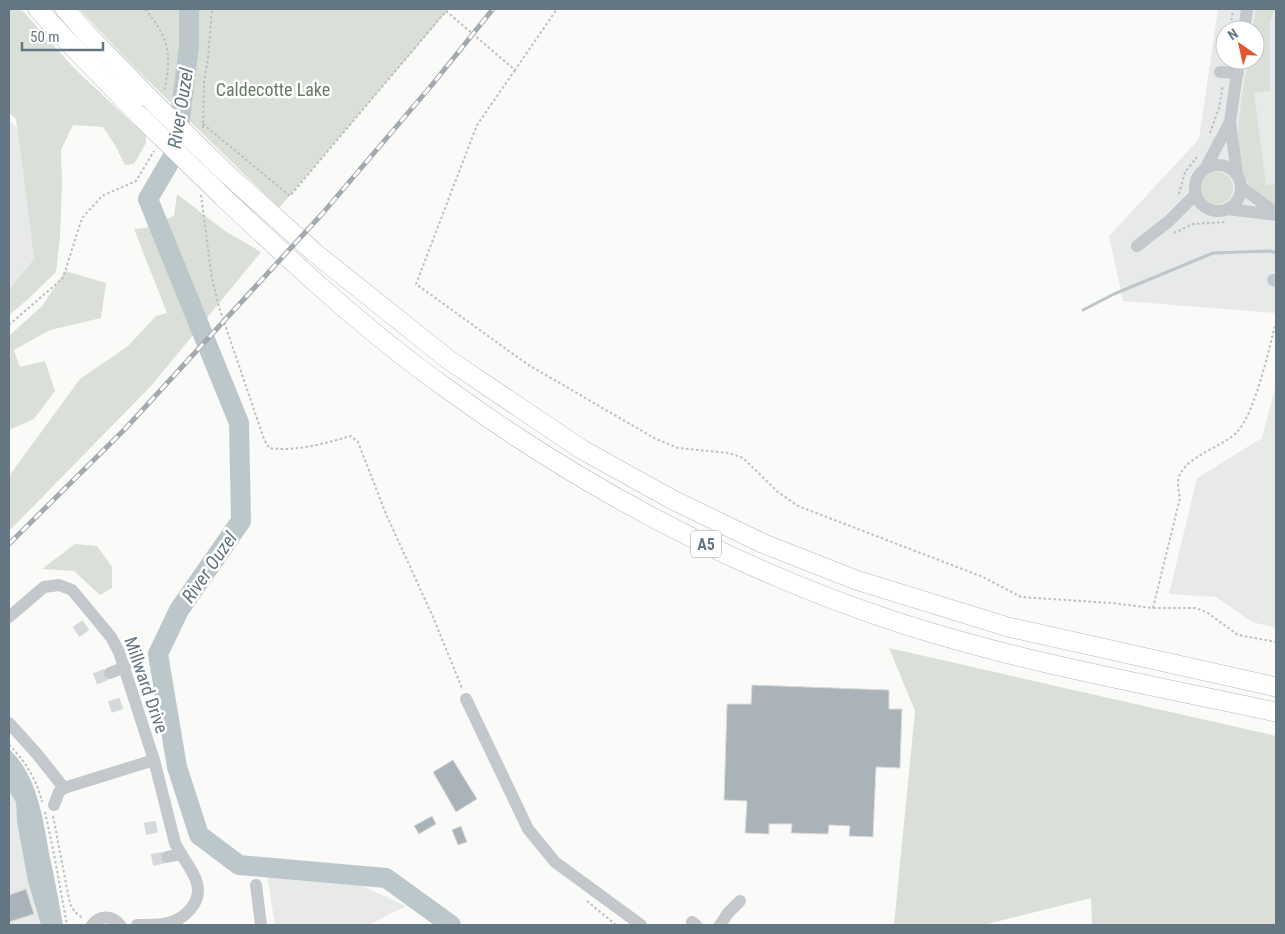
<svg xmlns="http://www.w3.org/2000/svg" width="1285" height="934" viewBox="0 0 1285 934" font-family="'Roboto Condensed',sans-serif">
<rect width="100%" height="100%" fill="#fafaf8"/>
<!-- built -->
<path fill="#e8e9e9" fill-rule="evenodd" d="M1218 9H1276V313L1123 301 1109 236 1199 139ZM1225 30H1255V60H1225Z
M9 121 17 128 34 260 9 290Z
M1276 384V628L1252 622 1216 597 1169 594 1197 478 1262 438Z
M9 791 16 802 17 822 28 882 41 925H9Z
M267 875 343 877 406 906 369 925H275Z"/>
<!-- green -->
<path fill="#dadfd7" d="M9 9H21L73 67 146 136V143L134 164 125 165 115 145 103 127 73 125 61 150 62 183 60 238 56 272 27 300 9 315V290L34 259 16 119 9 113Z
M79 9H449L279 208 135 68Z
M1256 9H1275L1270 21V91L1254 93 1266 185 1276 184V205C1270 201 1262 198 1256 193 1225 165 1243 96 1248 60H1255V30H1253Z
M1201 188a16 16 0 1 1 32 0a16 16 0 1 1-32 0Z
M177 194 225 231 261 252 152 385 9 531V479L12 472 80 379 128 346 156 316 167 313 134 229 145 228 174 216Z
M65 271 106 283 101 318 50 330 14 350 20 367 45 361 55 391 34 419 9 430V336L43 305Z
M75 544 97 546 112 567V588L100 595 74 571 42 569Z
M889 648 1276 736V925H1092L1091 898 983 925H894L915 711Z"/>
<!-- water -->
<path fill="#bbc7cb" d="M9 749C38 776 43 820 50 858 55 880 59 903 63 925H41L28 882 17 822 16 802 9 791Z"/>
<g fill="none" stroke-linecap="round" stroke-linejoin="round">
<!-- stream -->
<path stroke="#bbc7cb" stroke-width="3" d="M1083 310 1114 294 1213 253 1270 251 1276 253"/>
<!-- river -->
<path stroke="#bbc7cb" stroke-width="20" d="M189 9V46L176 151 148 199 239 423 241 521 179 610 158 654 177 767 199 835 239 865 386 878 451 925"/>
</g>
<!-- building -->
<path fill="#aab3b9" stroke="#dcdcda" d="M752 685 889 690V709H902L900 768 876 767 873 837 849 836 850 826 829 825 828 834 791 833 792 824H769V834L745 833 747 801 724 800 727 704H751Z
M453 760 477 799 456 812 433 772Z
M432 816 436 824 419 834 414 826Z
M461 826 467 842 458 845 452 830Z
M26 889 34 914 9 922V895Z"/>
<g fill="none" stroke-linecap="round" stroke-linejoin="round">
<!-- minor-tunnel -->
<path stroke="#d5d9db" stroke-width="12" stroke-dasharray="12 6" stroke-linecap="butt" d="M76 632 89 623
M95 679 110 673
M110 707 125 702
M145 829 160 826
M152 860 167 857"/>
<defs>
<path id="highway" d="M38 9 69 43 142 118
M65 9 86 33 149 98
M228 175 315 253 449 360 581 449 673 500 762 543 856 580 1008 627 1276 687
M223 197C294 264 366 331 446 388 585 489 740 571 903 624 1024 663 1151 685 1276 712"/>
</defs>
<!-- highway casing -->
<use href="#highway" stroke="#b4b9bd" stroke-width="20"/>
<!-- path -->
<path stroke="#bbbfc2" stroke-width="2" stroke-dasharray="2.5 2.5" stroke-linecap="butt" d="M145 9C170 40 172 54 164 92
M1230 30 1233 9
M515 70 477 125 416 284 527 364 654 438 678 448 729 453 743 458 778 492 798 506 983 577 1021 597 1111 603 1153 608H1196L1208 613 1238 635 1276 642
M203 124 290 196 446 11 515 70 557 9
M203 128 204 81 208 59 212 9
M1210 133 1219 108 1223 85
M1179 194 1185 172 1197 157
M201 195 212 279 219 307 264 439 269 448C297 452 325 443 351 436L358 442 386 514 433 617 462 688
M1174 233 1193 224 1226 222
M9 325 63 278 82 218 102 196 136 181 154 151
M1153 608 1180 498C1179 493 1178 487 1178 482 1180 457 1223 448 1238 431 1255 412 1269 349 1276 322
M9 745C24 759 38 782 42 802
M45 812 54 854 67 925
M53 816 70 904 75 912 82 918
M587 901 616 925"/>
<!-- minor -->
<path stroke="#c3c8cc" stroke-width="12" d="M1244 30 1247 9
M1220 72 1238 73
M1195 188a23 23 0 1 1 46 0a23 23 0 1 1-46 0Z
M1206 167 1230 122
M1237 174 1230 122 1239 60
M1241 187 1276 213
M1227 209 1276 215
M1137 246 1169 221 1195 195
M1273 280 1276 281
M9 617 44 587 59 585 72 590 111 637 119 652 154 760 175 843C181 856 191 867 196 880 204 902 185 920 164 924 156 925 146 925 137 925
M110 673 125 667
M466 699 528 829 555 862 641 925
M9 723 37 754 64 788 59 792 54 805
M64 788 154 760
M167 857 180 854
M256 885 261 925
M692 922 696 925
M92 925C100 915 112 915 120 925
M720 925 728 913 740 901"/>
<!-- highway -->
<use href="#highway" stroke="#fff" stroke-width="19"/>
<defs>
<path id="rail" d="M9 544 125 429 322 214 431 86 493 9"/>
</defs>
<!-- rail casing -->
<use href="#rail" stroke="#a2aab0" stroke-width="5"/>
<!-- rail -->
<use href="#rail" stroke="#fff" stroke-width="3" stroke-dasharray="9" stroke-linecap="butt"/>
<defs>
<path id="highway-bridge" d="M149 98 228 175
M142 118 223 197"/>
</defs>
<!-- highway-bridge casing -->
<use href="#highway-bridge" stroke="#b4b9bd" stroke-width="20" stroke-linecap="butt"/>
<!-- highway-bridge -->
<use href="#highway-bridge" stroke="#fff" stroke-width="19"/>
</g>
<g text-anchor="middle" stroke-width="5" stroke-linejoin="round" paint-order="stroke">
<!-- shield labels -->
<rect fill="#fff" stroke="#939fa8" stroke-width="1" x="691" y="530.5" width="30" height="27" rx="4"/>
<g font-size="16" font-weight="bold" fill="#657683">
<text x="706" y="550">A5</text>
</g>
<!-- park labels -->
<g font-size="18" fill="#687a64" stroke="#fff">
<text x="273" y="96">Caldecotte Lake</text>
</g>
<!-- street labels -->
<g font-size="18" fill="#657683" stroke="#fff">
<text transform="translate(146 685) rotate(71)" y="6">Millward Drive</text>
</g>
<!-- water labels -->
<g font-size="19" font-style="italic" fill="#60757c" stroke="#fff">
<text transform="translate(180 108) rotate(-81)" y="7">River Ouzel</text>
<text transform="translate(209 567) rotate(-55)" y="7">River Ouzel</text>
</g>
</g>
<!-- border -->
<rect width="1285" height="934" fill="none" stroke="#657683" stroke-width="20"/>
<!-- north arrow -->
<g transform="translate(1240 45) rotate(326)"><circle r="24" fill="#ffffff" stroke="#c1c8cd"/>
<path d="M0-4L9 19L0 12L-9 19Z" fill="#e4572e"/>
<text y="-8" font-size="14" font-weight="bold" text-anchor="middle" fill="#657683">N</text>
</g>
<!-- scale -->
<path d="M22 42v8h81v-8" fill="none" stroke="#657683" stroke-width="2.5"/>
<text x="30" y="42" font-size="15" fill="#657683" stroke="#ffffff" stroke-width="4" paint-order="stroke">50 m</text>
</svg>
